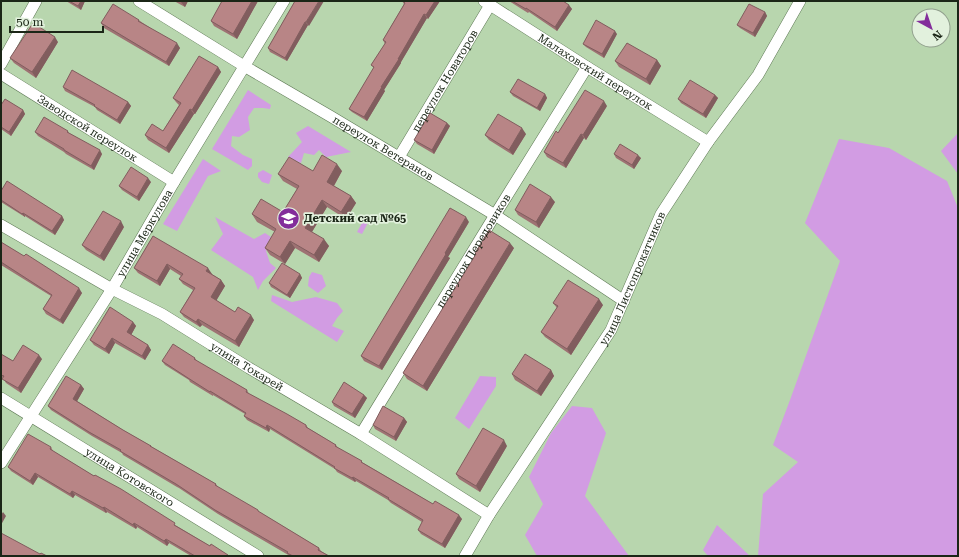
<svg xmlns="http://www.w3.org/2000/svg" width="959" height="557" viewBox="0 0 959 557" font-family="'Roboto Serif',serif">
<rect width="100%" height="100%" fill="#b8d6ae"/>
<!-- green -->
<path fill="#d29ce3" d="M248 90 271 105 270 109 263 108H254L248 117 250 130 239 137 232 136 231 146 243 155 252 159V166L248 170 212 149Z
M308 126 351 152 326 157 319 150 314 155 304 153 301 163 288 157 302 142 296 133Z
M958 133V174L941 151Z
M839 139 889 148 947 181 958 208V556H758L763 494 798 462 773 445 790 400 840 261 805 223Z
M203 159 221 171 208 176 177 231 163 224Z
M263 170 272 175 269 184 262 182 258 177V173Z
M366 216 371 217 362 234 357 232Z
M215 217 254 239 265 233 274 239 266 251 270 263 276 268 263 281 258 290 253 277 211 250 223 234Z
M312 272 322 275 326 286 318 293 308 286 309 277Z
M272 295 292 302 316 297 337 303 343 311 337 318 332 326 344 331 337 342 271 301Z
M480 376 496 377V386L469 429 455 418Z
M572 406 592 408 606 433 585 496 629 556H537L525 535 543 504 529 477 551 433Z
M717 525 750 556H708L703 550Z"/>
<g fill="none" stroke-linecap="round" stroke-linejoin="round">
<defs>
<g id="minor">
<path id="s1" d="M139 1 244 66 330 116 495 215 624 301"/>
<path id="s2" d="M484 1 587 67 708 142"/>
<path d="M1 64 36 1"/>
<path id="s3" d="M1 74 174 182"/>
<path id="s4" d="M399 157 490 5"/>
<path id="s5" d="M1 225 112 289 162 314 249 368 361 434 489 515"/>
<path id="s6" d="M1 398 258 556"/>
<path id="s7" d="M361 434 495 215 587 67"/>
<path id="s8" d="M1 463 112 289 174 182 284 1"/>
<path id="s9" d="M465 556 489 515 611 330 661 214 708 142 758 75 800 1"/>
</g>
</defs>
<!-- minor casing -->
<use href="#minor" stroke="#5e7955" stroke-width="12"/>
<!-- minor -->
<use href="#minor" stroke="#fff" stroke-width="11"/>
</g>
<!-- wall -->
<path fill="#9e7273" d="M66 1H85L81 10Z
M174 1H188L185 7Z
M222 1H260L259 2 258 1 237 39 214 26 211 21Z
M295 1 309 26 308 25 287 61 270 52 268 48Z
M402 1H440L428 19 427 18 401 62V63L384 90 385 91 367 121 352 112 349 109 374 68 371 65 385 44 383 40 404 4Z
M509 1H563L572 9 557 31 529 12 528 13Z
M765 12 767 16 755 37 740 28 737 25Z
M139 20 140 21 180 48 169 66 104 28 101 23Z
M617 34 604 58 586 47 583 44Z
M58 42 36 78 14 63 10 58Z
M657 60 661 66 650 85 619 67 615 61Z
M218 67 221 72 195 114H194L169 153 148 140 145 135 163 131 179 105 176 102 173 98Z
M63 87 128 102 131 106 120 124 97 110 95 107 65 91Z
M510 92 545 94 547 98 540 111 513 96Z
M715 95 718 98 706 118 681 103 678 99Z
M1 105 23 110 25 114 11 136 1 129Z
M607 106 586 140 584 138 566 168 547 157 544 152 558 133Z
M447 123 450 126 434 154 417 144 414 140Z
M68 131 69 133 102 154 94 170 66 154 64 152 38 136 35 132Z
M526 134 513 155 489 140 485 135Z
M614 154 641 158 634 169 616 158Z
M313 171H342L334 186 351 196 356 203 346 219 327 207 312 232 329 246 319 262 295 248 285 264 270 255 265 248 275 232 257 222 252 214 283 212 297 189 283 181 278 174Z
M151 182 139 201 122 190 119 186Z
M1 191 62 216 64 220 55 235 25 216V217L1 202Z
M555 202 539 228 518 215 515 210Z
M469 222 448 257 450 258 382 370 364 361 361 356Z
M124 227 104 261 86 250 82 245Z
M153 236 221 280 225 286 216 300 235 312 254 320 239 347 202 325 200 327 184 317 180 312 193 290 183 284 179 279 181 276 170 269 160 286 138 273 134 268Z
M1 242 82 293 63 324 46 314 43 309 51 296 1 265Z
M514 248 427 391 407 379 403 373 476 255 475 253Z
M300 274 302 278 290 298 271 287 269 283Z
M553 303 603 305 571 355 545 337 541 332 557 308Z
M133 322 136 326 131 335 148 345 151 350 145 360 115 343 109 354 94 345 90 340Z
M1 354 13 361 42 359 21 393 6 383 3 378 1 377Z
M195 358 197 361 247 390 249 394 306 425 308 428 336 445 338 448 433 504 462 519 445 548 421 534 418 530 422 522 391 503 388 500 356 481 355 482 337 472 335 469 270 429 269 432 247 420 244 416 245 414 213 395V396L190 382 189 380 165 365 162 361Z
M551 370 554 376 541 396 515 380 512 374Z
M81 385 84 389 77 401 123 430 151 446 152 447 216 484 218 487 319 548 321 551 329 556H290L218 514 179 488 177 487 123 455 122 453 92 436 51 410 48 406Z
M364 395 367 398 355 418 334 406 332 402Z
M404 418 407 422 396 441 375 429 373 425Z
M507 446 480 492 459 479 456 474Z
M51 447 53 451 94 476 210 546 229 556H191L169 543 167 546 137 527 136 529 107 512 106 513 75 495 73 498 38 477 33 485 11 471 8 467Z"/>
<!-- shaded-wall -->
<path fill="#815d5e" d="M81 1H85L81 10 78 6Z
M182 1H188L185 7 181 2Z
M252 1H258L237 39 233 34Z
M319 1H324L309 26 306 22Z
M435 1H440L428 19 426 15Z
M569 5 572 9 557 31 555 27Z
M765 12 767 16 755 37 753 33Z
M424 14 427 18 401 62V63L384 90 385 91 367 121 364 117 381 87Z
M305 22 308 25 287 61 285 58Z
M615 31 617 34 604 58 602 54Z
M55 37 58 42 36 78 32 72Z
M177 43 180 48 169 66 166 62Z
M657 60 661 66 650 85 646 79Z
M218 67 221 72 195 114 192 110Z
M545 94 547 98 540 111 537 108Z
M715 95 718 98 706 118 703 114Z
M604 101 607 106 586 140 583 135Z
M128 102 131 106 120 124 117 120Z
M190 109 194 114 169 153 166 148Z
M23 110 25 114 11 136 9 132Z
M447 123 450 126 434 154 432 150Z
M522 128 526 134 513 155 509 150Z
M581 134 584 138 566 168 563 163Z
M100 150 102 154 94 170 91 166Z
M638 155 641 158 634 169 632 165Z
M337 164 342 171 332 189 327 182Z
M148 178 151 182 139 201 137 197Z
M351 196 356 203 346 219 341 212Z
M551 197 555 202 539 228 536 222Z
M322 200 327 207 310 235 305 228Z
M23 213 25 216V217L22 214Z
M62 216 64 220 55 235 52 231Z
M466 217 469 222 448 257 450 258 382 370 379 366Z
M121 221 124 227 104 261 100 256Z
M324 239 329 246 319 262 314 255Z
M290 241 295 248 285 264 280 257Z
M510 243 514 248 427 391 423 386Z
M167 264 170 269 160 286 157 281Z
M208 268 212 274 210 277 206 271Z
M300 274 302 278 290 298 287 295Z
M221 280 225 286 215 303 211 297Z
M79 288 82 293 63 324 60 320Z
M599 299 603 305 571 355 567 349Z
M251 315 254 320 239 347 235 341Z
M198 319 202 325 200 327 196 322Z
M133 322 136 326 130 337 127 332Z
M112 338 115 343 109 354 105 349Z
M148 345 151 350 145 360 142 356Z
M39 355 42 359 21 393 18 388Z
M551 370 554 376 541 396 537 391Z
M81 385 84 389 76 403 73 399Z
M364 395 367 398 355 418 352 414Z
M404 418 407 422 396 441 394 437Z
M267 425 270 429 269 432 266 428Z
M504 440 507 446 480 492 476 486Z
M35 473 38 477 33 485 30 481Z
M353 477 356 481 355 482 352 478Z
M72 491 75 495 73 498 70 494Z
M104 507 107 512 106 513 103 508Z
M3 512 6 516 1 525V515Z
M459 515 462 519 445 548 442 544Z
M134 523 137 527 136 529 133 525Z
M166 539 169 543 167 546 164 541Z"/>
<!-- building -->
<path fill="#b88586" stroke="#815d5e" d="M69 1H81L78 6Z
M222 1H252L233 34 211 21Z
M295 1H319L306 22H305L285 58 268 48Z
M403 1H435L426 15 424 14 398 59H399L381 87H382L364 117 349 109 374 67 371 65 386 42 383 40 405 3Z
M512 1H563L569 5 555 27 526 8V9Z
M113 4 139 20 138 21 177 43 166 62 101 23Z
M749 4 765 12 753 33 737 25Z
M596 20 615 31 602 54 583 44Z
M33 23 55 37 32 72 10 58Z
M627 43 657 60 646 79 615 61Z
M199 56 218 67 192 110 190 109 166 148 145 135 152 124 163 131 181 103 173 98Z
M72 70 128 102 117 120 94 106 95 105 63 87Z
M518 79 545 94 537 108 510 92Z
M690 80 715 95 703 114 678 99Z
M585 90 604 101 583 135 581 134 563 163 544 152 556 131 558 133Z
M5 99 23 110 9 132 1 127V105Z
M430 113 447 123 432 150 414 140Z
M498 114 522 128 509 150 485 135Z
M44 117 68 131 67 132 100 150 91 166 64 150V149L35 132Z
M620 144 638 155 632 165 614 154Z
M322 155 337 164 327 182 351 196 341 212 322 200 305 228 324 239 314 255 290 241 280 257 265 248 276 229 252 214 261 199 283 212 299 186 278 174 289 157 313 171Z
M131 167 148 178 137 197 119 186Z
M7 181 62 216 52 231 23 213 22 214 1 200V191Z
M530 184 551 197 536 222 515 210Z
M450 208 466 217 445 253 446 254 379 366 361 356Z
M103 211 121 221 100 256 82 245Z
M489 230 510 243 423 386 403 373 476 254 475 253Z
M153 236 208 268 206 271 221 280 211 297 235 312 238 307 251 315 235 341 198 319 196 322 180 312 195 288 179 279 183 274 167 264 157 281 134 268Z
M1 242 24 256 26 254 79 288 60 320 43 309 52 295 1 262Z
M282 263 300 274 287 295 269 283Z
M568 280 599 299 567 349 541 332 558 306 553 303Z
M110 307 133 322 127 332 148 345 142 356 112 338 105 349 90 340Z
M173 344 195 358 194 359 247 390 246 392 287 414 306 425V427L336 445 335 446 362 461 361 462 433 504 435 501 459 515 442 544 418 530 423 520 388 499 389 498 353 477 352 478 334 468 335 467 267 425 266 428 244 416 246 413 210 391V392L188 378 162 361Z
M23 345 39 355 18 388 2 379 4 376 1 375V354L13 361Z
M525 354 551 370 537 391 512 374Z
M66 376 81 385 73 399 123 430 151 446H150L216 484 215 485 258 510V511L319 548 318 550 329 556H293L287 553 288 552 215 510 176 484 120 451 121 450 89 432 48 406Z
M344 382 364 395 352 414 332 402Z
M383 406 404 418 394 437 373 425Z
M483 428 504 440 476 486 456 474Z
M28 434 51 447 50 449 94 476 95 475 121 489 175 523 174 525 210 546 211 544 228 555V556H195L166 539 164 541 134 523 133 525 104 507 103 508 72 491 70 494 35 473 30 481 8 467Z
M1 533 40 554 41 553 47 556H1Z"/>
<!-- icons -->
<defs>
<symbol id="school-disc" viewBox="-11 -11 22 22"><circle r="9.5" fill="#832d9b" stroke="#e2f1dd"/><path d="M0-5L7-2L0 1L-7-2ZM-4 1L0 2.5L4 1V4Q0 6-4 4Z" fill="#fff"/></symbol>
</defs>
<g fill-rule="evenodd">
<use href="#school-disc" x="276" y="206" width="25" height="25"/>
</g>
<g text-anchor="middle" stroke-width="3.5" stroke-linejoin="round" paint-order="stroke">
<!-- street labels -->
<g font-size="11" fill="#1b2617" stroke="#e2f1dd">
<text dy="4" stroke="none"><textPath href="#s2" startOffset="132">Малаховский переулок</textPath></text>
<text dy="4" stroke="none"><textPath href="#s4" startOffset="89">переулок Новаторов</textPath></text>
<text dy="4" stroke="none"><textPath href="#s3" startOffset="102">Заводской переулок</textPath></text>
<text dy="4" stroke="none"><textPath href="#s1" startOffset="285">переулок Ветеранов</textPath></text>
<text dy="4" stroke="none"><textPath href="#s8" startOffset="271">улица Меркулова</textPath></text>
<text dy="4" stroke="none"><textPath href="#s7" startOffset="215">переулок Передовиков</textPath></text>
<text dy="4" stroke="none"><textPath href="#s9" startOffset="325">улица Листопрокатчиков</textPath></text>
<text dy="4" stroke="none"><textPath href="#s5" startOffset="284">улица Токарей</textPath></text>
<text dy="4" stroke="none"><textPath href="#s6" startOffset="151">улица Котовского</textPath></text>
</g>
<!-- poi labels -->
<g font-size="11" font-weight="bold" fill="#1b2617" stroke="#e2f1dd" text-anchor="start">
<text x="304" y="222">Детский сад №65</text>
</g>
</g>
<!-- border -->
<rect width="959" height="557" fill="none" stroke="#1b2617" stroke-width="4"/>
<!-- north arrow -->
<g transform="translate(931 28) rotate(140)"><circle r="19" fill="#e2f1dd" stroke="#92a08e"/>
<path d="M0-3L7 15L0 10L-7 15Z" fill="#832d9b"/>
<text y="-6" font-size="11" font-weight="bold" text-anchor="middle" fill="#1b2617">N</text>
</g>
<!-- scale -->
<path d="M10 26v6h93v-6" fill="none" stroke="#1b2617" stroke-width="2"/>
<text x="16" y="26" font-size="12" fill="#1b2617" stroke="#e2f1dd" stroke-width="3" paint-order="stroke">50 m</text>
</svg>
